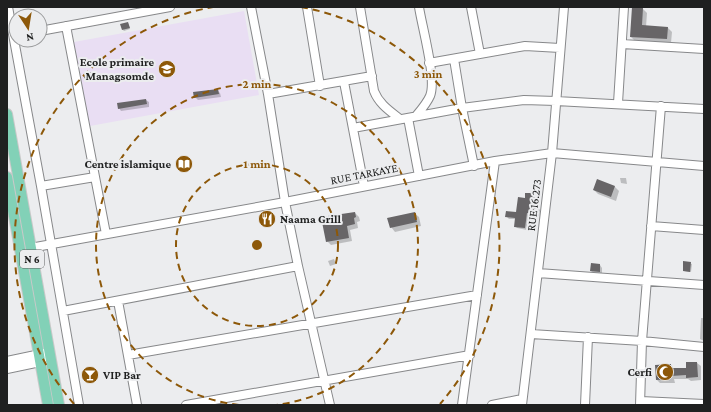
<svg xmlns="http://www.w3.org/2000/svg" width="711" height="412" viewBox="0 0 711 412" font-family="'Crimson Pro',serif">
<rect width="100%" height="100%" fill="#ecedef"/>
<!-- education -->
<path fill="#e9def3" d="M244 11 259 95 90 126 74 42Z"/>
<!-- shadow -->
<path fill="#0003" d="M633 7H643V9L647 13 646 27 668 28 672 32 671 43 635 41 631 37Z
M128 23 130 29 124 31 123 30Z
M92 73 94 76 95 81H88L85 79Z
M217 90 220 93 221 97 198 100 195 97Z
M146 100 149 102V107L121 111 119 108Z
M620 178H626L627 184 621 183Z
M597 180 615 187 619 191 616 201 598 194 594 190Z
M532 194 535 197 534 208H538L540 210 539 216 529 214 527 230 517 228 515 226 516 219H509L506 216 517 213 526 199Z
M355 213 359 217 360 221 357 222 358 228 350 230 352 241 331 245 327 241Z
M414 213 419 217 421 226 395 232 391 227Z
M334 259 336 264 330 266 328 261Z
M684 262 692 264 691 272 684 271Z
M600 265 602 268V274H594L591 271Z
M701 318H704V341L700 339Z
M697 363 701 366V380L691 381 688 379H674L675 383H660L657 380 671 365 674 369H687Z"/>
<!-- building -->
<path fill="#676567" d="M632 7 643 8 642 25 668 27 667 39 630 37Z
M128 22 130 28 122 30 120 24Z
M92 72 93 78 84 79V73Z
M218 89 219 94 194 98 193 92Z
M146 99 147 104 118 109 117 103Z
M597 179 615 186 611 197 593 190Z
M525 193H533L532 206 538 207 537 214 527 213 525 228 514 227 515 218 505 217 506 211 516 212 518 197 525 198Z
M355 212 356 217 354 218 355 224 347 226 349 238 326 242 321 217Z
M415 212 417 222 390 228 387 218Z
M683 261 691 262 690 272 683 271Z
M591 263 600 264V272L590 271Z
M686 362H697L698 377 686 378V375L671 376V379L656 380 655 365 671 364V368H686Z"/>
<g fill="none" stroke-linecap="round" stroke-linejoin="round">
<defs>
<path id="minor" d="M8 7 41 186 79 405
M251 7 268 94 285 202 298 266 330 405
M307 7 320 86
M360 7 374 91C379 104 390 111 400 119
M471 7 480 54
M66 26 106 234
M40 31 170 7
M622 44 704 49
M454 59 462 108 474 166
M429 63 525 46 560 48
M344 82 364 186
M268 94 372 76
M618 103 624 7
M416 116C421 110 427 103 430 96 437 79 422 27 419 7
M408 118 419 176
M353 128 462 108 524 100 556 101 704 109
M41 186 95 177
M651 226 704 230
M30 248 285 202 495 161 552 153 704 166
M538 273 704 285
M118 301 137 405
M63 311 298 266
M531 334 642 341 704 347
M128 355 477 295
M7 361 45 353
M7 369 45 361
M641 401 704 404
M186 405 470 355
M462 405 495 161
M492 405 522 399
M522 405 552 153 564 7
M585 405 588 337
M640 405 642 341 661 106"/>
<path id="major" d="M7 114 59 405
M7 177 48 405"/>
</defs>
<!-- minor casing -->
<use href="#minor" stroke="#87888a" stroke-width="10"/>
<!-- major casing -->
<use href="#major" stroke="#c9c9c9" stroke-width="12"/>
<!-- minor -->
<use href="#minor" stroke="#fff" stroke-width="8"/>
<!-- major -->
<use href="#major" stroke="#82d1b7" stroke-width="10"/>
</g>
<!-- distance rings -->
<g fill="none" stroke="#8d5809" stroke-width="2" stroke-dasharray="7 5">
<circle cx="257" cy="245" r="81"/>
<path d="M239 405A161 161 0 1 1 275 405"/>
<path d="M74 404A242 242 0 0 1 213 7M301 7A242 242 0 0 1 440 404"/>
</g>
<!-- icons -->
<defs>
<symbol id="school-disc" viewBox="-11 -11 22 22"><circle r="9.5" fill="#8d5809" stroke="#ecedef"/><path d="M0-5L7-2L0 1L-7-2ZM-4 1L0 2.5L4 1V4Q0 6-4 4Z" fill="#fff"/></symbol>
<symbol id="library-disc" viewBox="-11 -11 22 22"><circle r="9.5" fill="#8d5809" stroke="#ecedef"/><path d="M-6-4Q-3-5.5-.7-3.5V5Q-3 3-6 4ZM6-4Q3-5.5 .7-3.5V5Q3 3 6 4Z" fill="#fff"/></symbol>
<symbol id="restaurant-disc" viewBox="-11 -11 22 22"><circle r="9.5" fill="#8d5809" stroke="#ecedef"/><path d="M-5-6h1v4h1v-4h1v4h1v-4h1v5L-1.5 .5V6h-2V.5L-5-1ZM5-6V6H3V1.5H1.5Q1.5-4 5-6Z" fill="#fff"/></symbol>
<symbol id="mosque-disc" viewBox="-11 -11 22 22"><circle r="9.5" fill="#8d5809" stroke="#ecedef"/><path d="M3.5-4.9A6 6 0 1 0 3.5 4.9A5 5 0 1 1 3.5-4.9Z" fill="#fff"/></symbol>
<symbol id="bar-disc" viewBox="-11 -11 22 22"><circle r="9.5" fill="#8d5809" stroke="#ecedef"/><path d="M-6-5H6L.8 .8V4.5H3.5V6h-7V4.5H-.8V.8Z" fill="#fff"/></symbol>
</defs>
<g fill-rule="evenodd">
<use href="#school-disc" x="157" y="59" width="20" height="20"/>
<use href="#library-disc" x="174" y="154" width="20" height="20"/>
<use href="#restaurant-disc" x="257" y="209" width="20" height="20"/>
<use href="#mosque-disc" x="655" y="362" width="20" height="20"/>
<use href="#bar-disc" x="80" y="365" width="20" height="20"/>
</g>
<g text-anchor="middle" stroke-width="4" stroke-linejoin="round" paint-order="stroke">
<!-- shield labels -->
<rect fill="#ecedef" stroke="#5c5e5e" stroke-width="1" x="20" y="250" width="24" height="18" rx="3"/>
<g font-size="11" font-weight="bold" fill="#1f2020">
<text x="32" y="263">N 6</text>
</g>
<!-- poi labels -->
<g font-size="12" font-weight="bold" fill="#1f2020" stroke="#ecedef" text-anchor="end">
<text x="154" y="66">Ecole primaire<tspan x="154" dy="14">Managsomde</tspan></text>
<text x="171" y="168">Centre islamique</text>
<text x="280" y="223" text-anchor="start">Naama Grill</text>
<text x="652" y="376">Cerfi</text>
<text x="103" y="379" text-anchor="start">VIP Bar</text>
</g>
<!-- street labels -->
<g font-size="12" fill="#1f2020" stroke="#ecedef">
<text transform="translate(364 174) rotate(-11)" y="4">RUE TARKAYE</text>
<text transform="translate(534 205) rotate(-83)" y="4">RUE 16.273</text>
</g>
</g>
<circle cx="257" cy="245" r="6" fill="#8d5809" stroke="#ecedef" stroke-width="2"/>
<g font-size="12" text-anchor="middle" font-weight="bold" fill="#8d5809" stroke="#ecedef" stroke-width="4" stroke-linejoin="round" paint-order="stroke">
<text x="428" y="78">3 min</text>
<text x="257" y="88">2 min</text>
<text x="257" y="168">1 min</text>
</g>
<!-- border -->
<rect width="711" height="412" fill="none" stroke="#1f2020" stroke-width="16"/>
<!-- north arrow -->
<g transform="translate(28 28) rotate(168)"><circle r="19" fill="#ecedef" stroke="#9a9b9c"/>
<path d="M0-3L7 15L0 10L-7 15Z" fill="#8d5809"/>
<text y="-6" font-size="11" font-weight="bold" text-anchor="middle" fill="#1f2020">N</text>
</g>
</svg>
